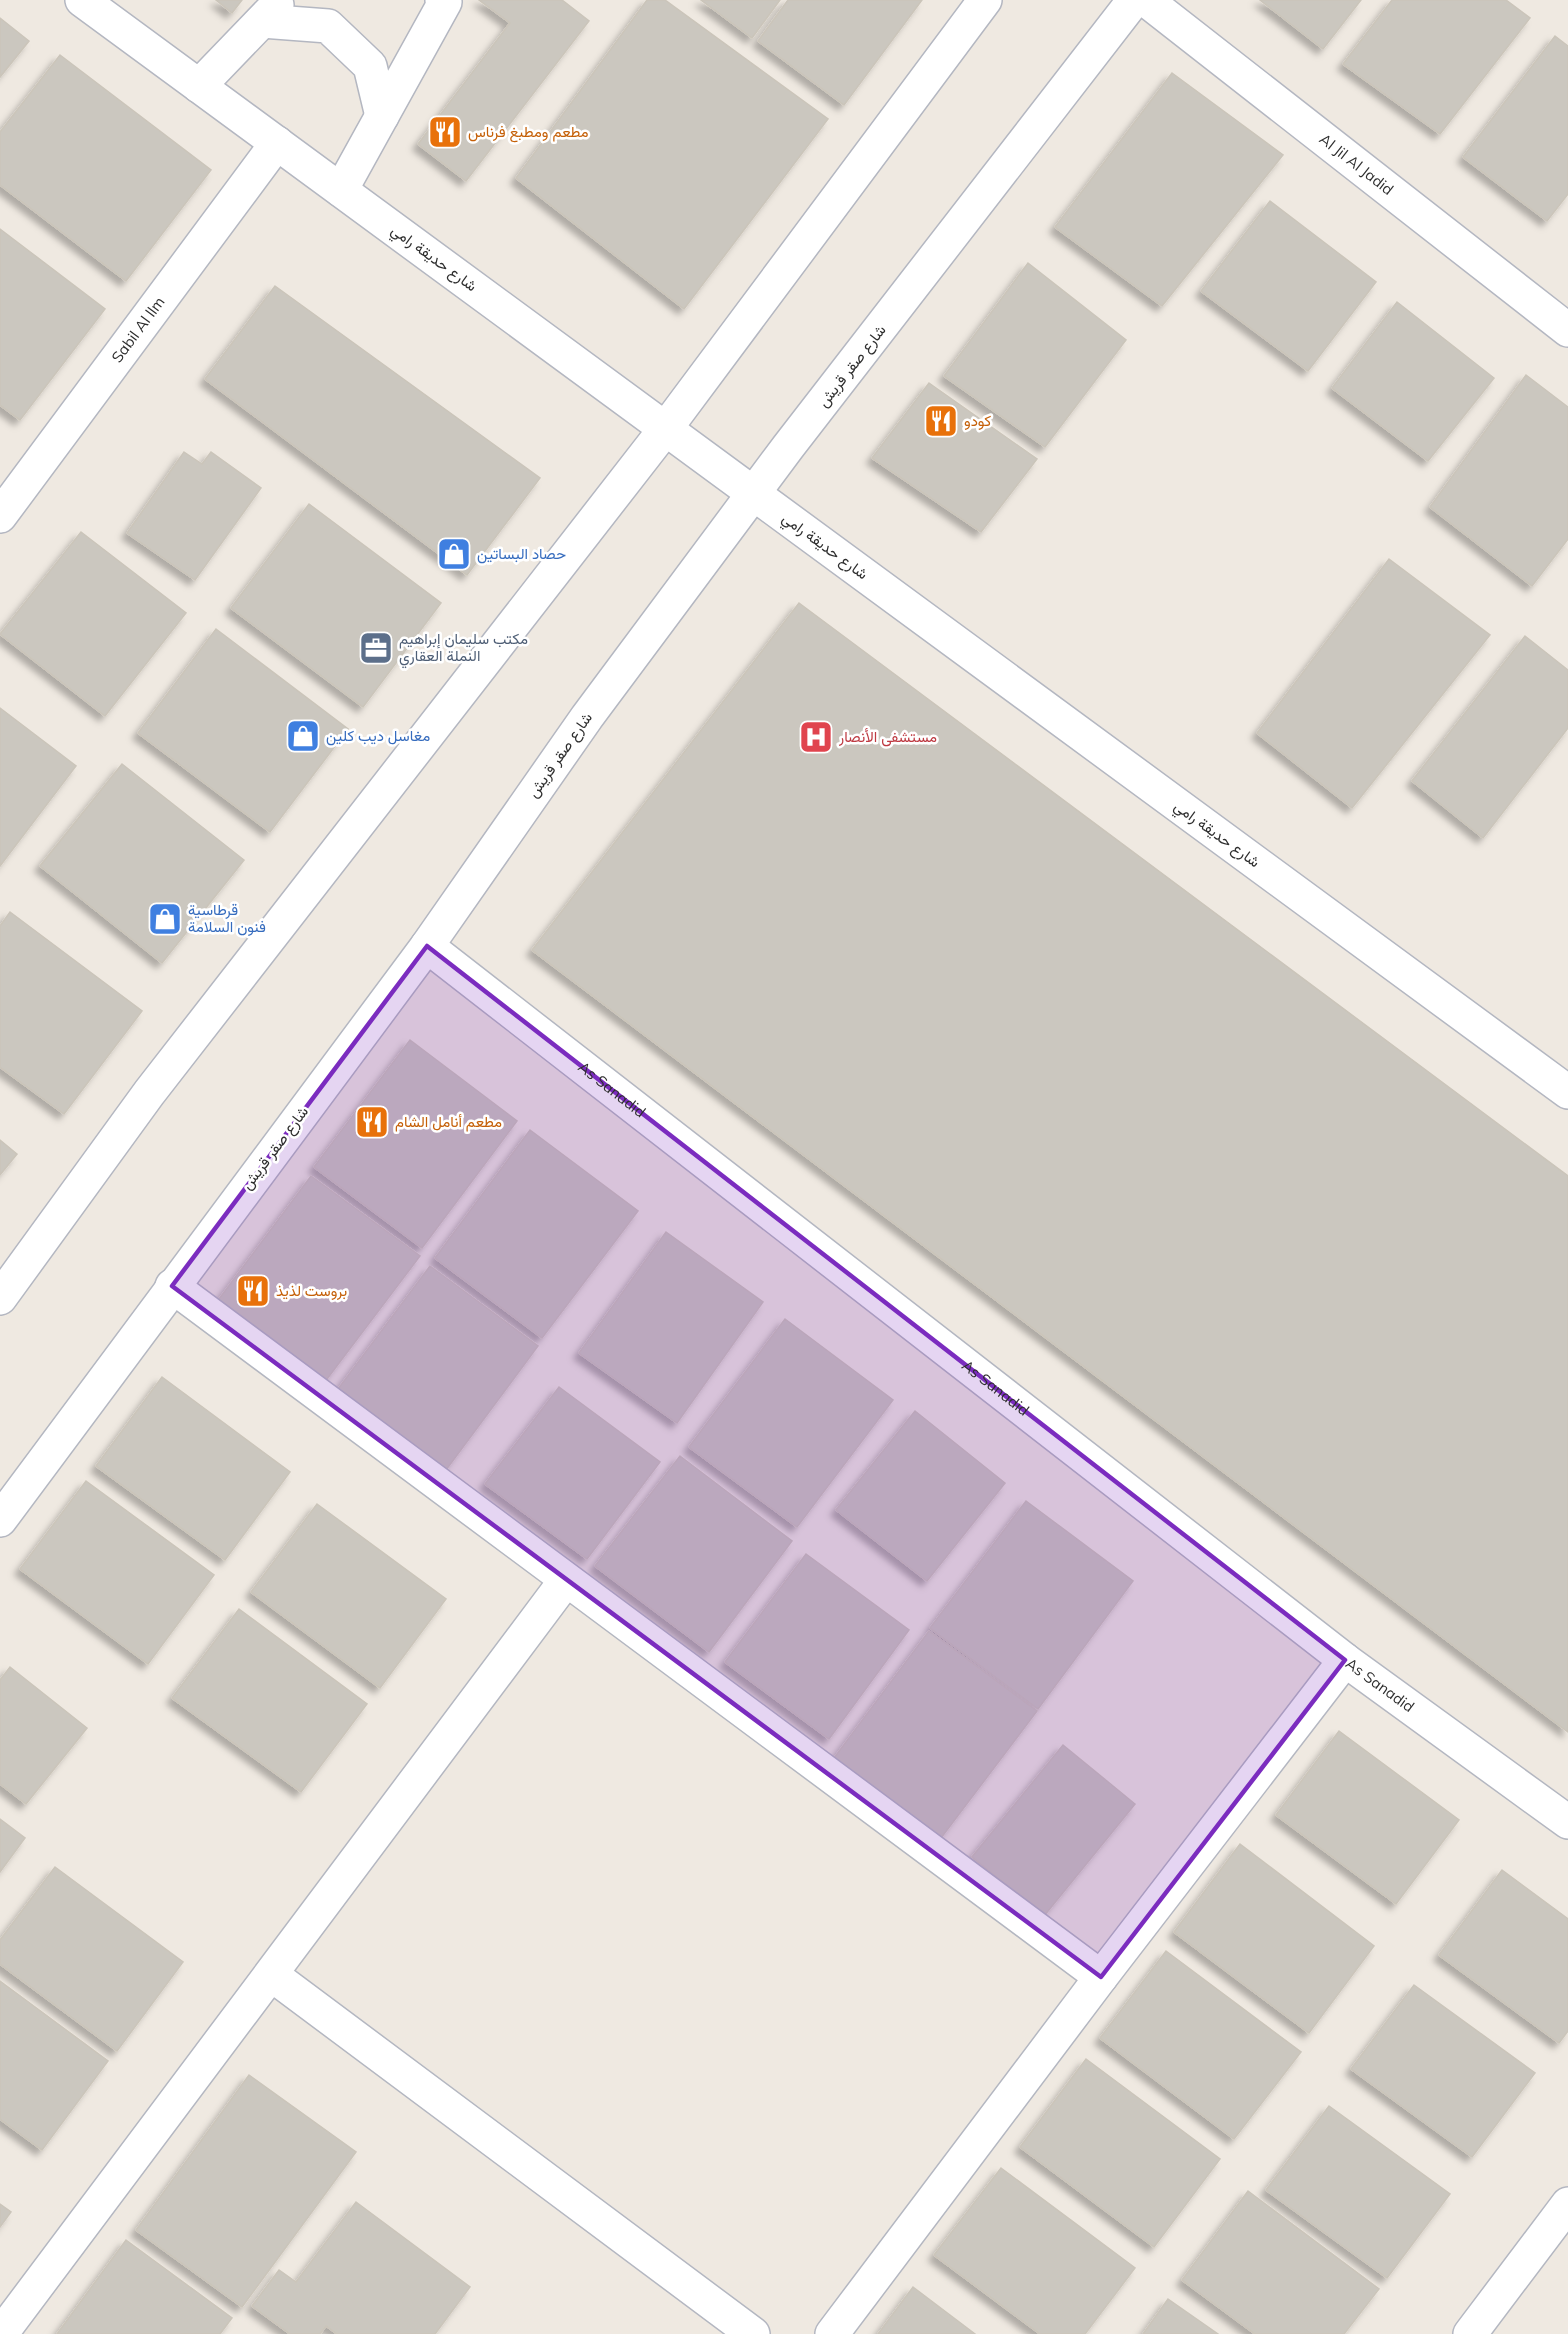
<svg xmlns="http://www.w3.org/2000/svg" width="1568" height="2334" viewBox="0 0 1568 2334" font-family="Mulish,Vazirmatn,sans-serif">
<defs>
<filter id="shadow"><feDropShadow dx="-5.5" dy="5.5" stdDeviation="3" flood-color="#0004"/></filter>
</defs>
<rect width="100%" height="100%" fill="#efe9e1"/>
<!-- building -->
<path fill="#cbc7bf" stroke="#cbc5ba" stroke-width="1.5" filter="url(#shadow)" d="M216 0H242L232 13Z
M479 0H562L589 21 466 181 418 144 510 23Z
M647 0H665L828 119 684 309 516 178Z
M701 0H780L752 38Z
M788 0H922L844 105 758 41Z
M1260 0H1361L1323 49Z
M1392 0H1506L1530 18 1440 134 1343 64Z
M0 18 29 41 0 77Z
M1555 36 1568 46V194L1547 221 1463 157Z
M60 55 211 170 126 281 0 185V132Z
M1172 73 1283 155 1162 306 1055 227Z
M1270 201 1376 282 1308 371 1201 291Z
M0 229 105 309 20 420 0 405Z
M1028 263 1126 340 1045 447 944 376Z
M275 286 540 478 467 575 205 379Z
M1397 302 1494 378 1428 461 1332 388Z
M1526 375 1568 407V539L1532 586 1430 507Z
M929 383 1037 459 981 532 872 458Z
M184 452 202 464 211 452 261 488 195 580 127 533Z
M309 504 441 603 363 707 231 608Z
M81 532 186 613 105 716 0 634Z
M1389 559 1490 635 1352 808 1257 733Z
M799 603 1568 1176V1732L532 950Z
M216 629 348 729 270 832 138 733Z
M1525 636 1568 670V728L1483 838 1412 781Z
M0 708 76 766 0 866Z
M122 764 244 860 162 963 40 866Z
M10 912 142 1011 64 1114 0 1067V926Z
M410 1040 517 1121 422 1248 314 1167Z
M530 1130 638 1211 542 1338 435 1258Z
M0 1140 17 1154 0 1175Z
M311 1176 420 1256 324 1383 216 1303Z
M666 1232 763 1302 677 1423 579 1353Z
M430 1266 538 1346 443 1474 335 1393Z
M785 1319 893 1400 797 1527 689 1447Z
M162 1377 290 1472 225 1560 96 1466Z
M559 1387 660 1462 587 1559 485 1484Z
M915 1411 1005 1483 927 1581 836 1510Z
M680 1456 792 1541 709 1652 595 1566Z
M86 1481 214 1575 148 1664 20 1569Z
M1026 1501 1133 1581 1038 1709 930 1628Z
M317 1504 446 1599 380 1688 251 1592Z
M806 1554 909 1630 829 1739 725 1662Z
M239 1609 367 1704 301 1792 172 1698Z
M929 1631 1037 1711 941 1838 834 1758Z
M10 1667 87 1728 26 1804 0 1784V1680Z
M1339 1731 1459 1820 1396 1904 1276 1815Z
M1063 1745 1135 1804 1044 1916 972 1857Z
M0 1819 25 1838 0 1872Z
M1240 1844 1374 1946 1309 2033 1174 1932Z
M55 1867 183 1962 117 2051 0 1964V1940Z
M1502 1870 1568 1919V2031L1559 2043 1439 1955Z
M1166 1951 1301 2052 1234 2139 1100 2038Z
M0 1981 108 2061 42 2150 0 2119Z
M1414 1985 1535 2073 1472 2157 1351 2069Z
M1086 2059 1220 2159 1154 2247 1020 2147Z
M249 2075 356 2152 242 2307 136 2230Z
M1329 2106 1450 2194 1387 2278 1266 2190Z
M1001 2168 1135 2268 1085 2334H1040L934 2255Z
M1248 2191 1379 2289 1344 2334H1255L1182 2280Z
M356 2202 470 2287 435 2334H337L326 2326 320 2334H290L252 2306 279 2270 296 2282Z
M0 2204 11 2212 0 2227Z
M126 2240 232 2318 220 2334H57Z
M913 2287 975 2334H878Z
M1168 2299 1218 2334H1143Z"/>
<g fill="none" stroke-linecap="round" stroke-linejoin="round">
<defs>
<g id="minor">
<path d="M82 0 1568 1092"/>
<path id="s1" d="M1146 0 1568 330"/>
<path d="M262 21 328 26 370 66 382 116"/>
<path d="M199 86 277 5"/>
<path d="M341 190 445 2 442 0"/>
<path id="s2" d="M0 516 277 143"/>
<path id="s3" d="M427 946 1345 1660 1568 1822"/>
<path d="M172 1286 1101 1977"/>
<path d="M0 1298 149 1093 666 428 985 0"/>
<path d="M0 1520 427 946 587 717 788 447 1134 0"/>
<path d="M272 1975 753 2334"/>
<path d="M1 2334 566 1580"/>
<path d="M832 2334 1101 1977 1345 1660"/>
<path d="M1470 2334 1568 2204"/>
</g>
</defs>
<!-- minor casing -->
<use href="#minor" stroke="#b4b7c1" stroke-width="36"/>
<!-- minor -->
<use href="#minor" stroke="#fff" stroke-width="33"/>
</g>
<!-- marked area -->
<path fill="#7b2cbf" fill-opacity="0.2" stroke="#7b2cbf" stroke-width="4.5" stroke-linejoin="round" d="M427 946 1345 1660 1101 1977 172 1286Z"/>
<!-- icons -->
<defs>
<symbol id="restaurant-square" viewBox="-11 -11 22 22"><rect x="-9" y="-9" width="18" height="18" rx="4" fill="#e8710a" stroke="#fff"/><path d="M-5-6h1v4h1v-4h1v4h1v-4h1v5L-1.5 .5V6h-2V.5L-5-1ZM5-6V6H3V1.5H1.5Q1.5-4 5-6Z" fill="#fff"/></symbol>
<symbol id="shop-square" viewBox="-11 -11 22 22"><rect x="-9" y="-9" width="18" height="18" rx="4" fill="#3f7fe0" stroke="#fff"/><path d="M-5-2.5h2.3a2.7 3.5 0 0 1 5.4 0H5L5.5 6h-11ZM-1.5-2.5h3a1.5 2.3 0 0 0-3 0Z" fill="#fff"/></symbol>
<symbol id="office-square" viewBox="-11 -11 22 22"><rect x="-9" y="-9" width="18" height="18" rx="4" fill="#5c6f8a" stroke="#fff"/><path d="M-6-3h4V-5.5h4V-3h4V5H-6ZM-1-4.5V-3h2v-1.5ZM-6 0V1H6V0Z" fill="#fff"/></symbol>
<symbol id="hospital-square" viewBox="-11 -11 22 22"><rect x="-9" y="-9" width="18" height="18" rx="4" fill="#e0444e" stroke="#fff"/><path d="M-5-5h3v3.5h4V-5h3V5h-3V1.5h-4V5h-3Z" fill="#fff"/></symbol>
</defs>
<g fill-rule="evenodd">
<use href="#restaurant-square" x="426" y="113" width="38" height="38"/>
<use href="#restaurant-square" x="922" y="402" width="38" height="38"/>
<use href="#shop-square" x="435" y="535" width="38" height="38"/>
<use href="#office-square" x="357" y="629" width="38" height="38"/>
<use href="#shop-square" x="284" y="717" width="38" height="38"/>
<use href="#hospital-square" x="797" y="718" width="38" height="38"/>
<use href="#shop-square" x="146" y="900" width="38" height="38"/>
<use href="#restaurant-square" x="353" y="1103" width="38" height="38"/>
<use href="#restaurant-square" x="234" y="1272" width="38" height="38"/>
</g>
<g text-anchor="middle" stroke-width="5" stroke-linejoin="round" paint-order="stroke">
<!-- food labels -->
<g font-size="15" fill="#c56008" stroke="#fff" text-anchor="start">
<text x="468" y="137">مطعم ومطبغ فرناس</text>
<text x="964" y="426">كودو</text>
<text x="395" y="1127">مطعم أنامل الشام</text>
<text x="276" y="1296">بروست لذيذ</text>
</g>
<!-- street labels -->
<g font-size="15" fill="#2e2e2e" stroke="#fff">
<text dy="5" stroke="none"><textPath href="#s1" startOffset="267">Al Jil Al Jadid</textPath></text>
<text transform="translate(434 258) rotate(36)" y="5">شارع حديقة رامي</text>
<text dy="5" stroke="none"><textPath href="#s2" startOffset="232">Sabil Al llm</textPath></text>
<text transform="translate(852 366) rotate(-52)" y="5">شارع صقر قريش</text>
<text transform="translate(825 546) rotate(36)" y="5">شارع حديقة رامي</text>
<text transform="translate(560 755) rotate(-55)" y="5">شارع صقر قريش</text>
<text transform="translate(1217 834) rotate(36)" y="5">شارع حديقة رامي</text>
<text dy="5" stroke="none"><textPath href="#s3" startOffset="234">As Sanadid</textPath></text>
<text transform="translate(275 1148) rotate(-53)" y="5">شارع صقر قريش</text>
<text dy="5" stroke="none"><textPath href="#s3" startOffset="720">As Sanadid</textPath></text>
<text dy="5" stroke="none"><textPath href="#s3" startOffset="1206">As Sanadid</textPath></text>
</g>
<!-- shop labels -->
<g font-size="15" fill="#366cbe" stroke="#fff" text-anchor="start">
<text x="477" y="559">حصاد البساتين</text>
<text x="326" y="741">مغاسل ديب كلين</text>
<text x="188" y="915">قرطاسية<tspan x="188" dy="17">فنون السلامة</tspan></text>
</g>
<!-- service labels -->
<g font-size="15" fill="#4e5e75" stroke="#fff" text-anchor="start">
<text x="399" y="644">مكتب سليمان إبراهيم<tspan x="399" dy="17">النملة العقاري</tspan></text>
</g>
<!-- health labels -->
<g font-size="15" fill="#be3a42" stroke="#fff" text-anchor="start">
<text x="839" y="742">مستشفى الأنصار</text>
</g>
</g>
</svg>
